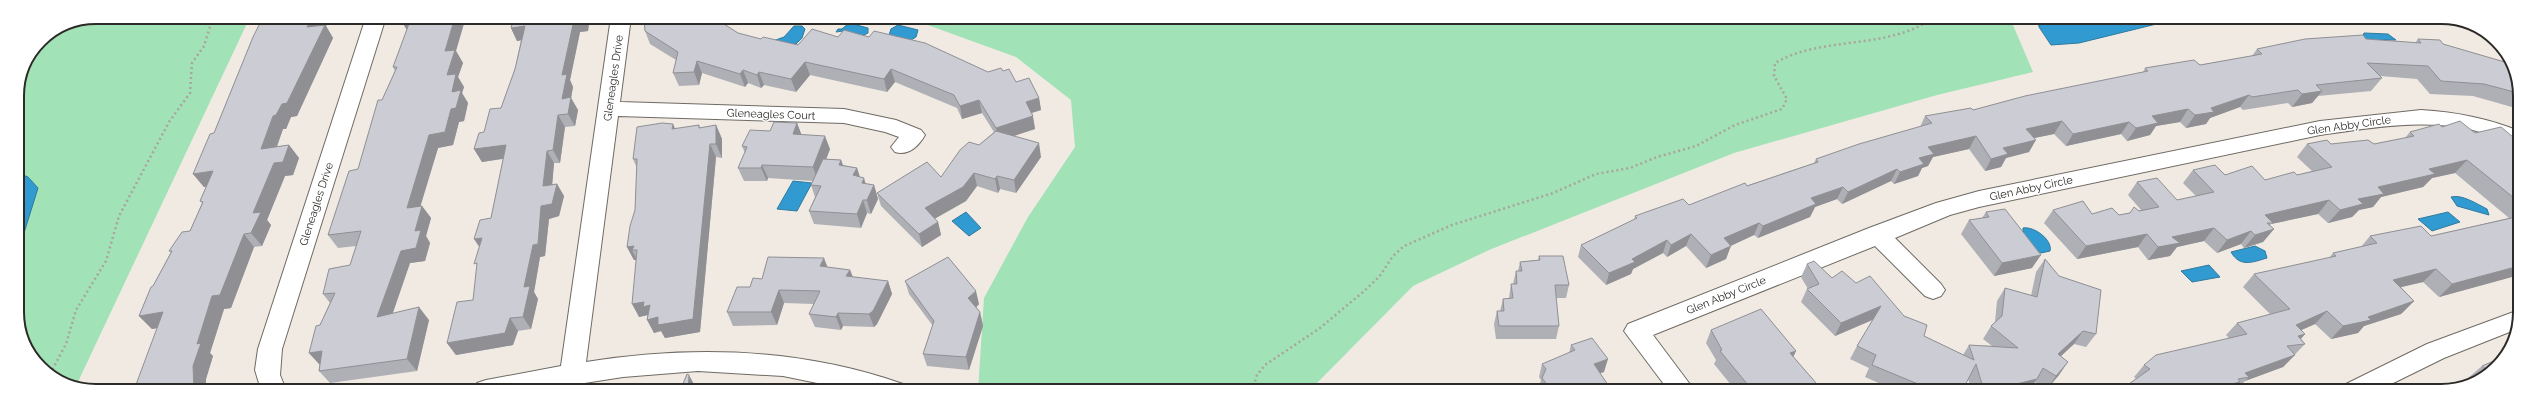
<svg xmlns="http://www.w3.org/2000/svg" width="2537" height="408" viewBox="0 0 2537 408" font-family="Raleway,sans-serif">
<rect width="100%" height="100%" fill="#f0eae2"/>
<!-- green -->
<path fill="#a1e2b6" d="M96 17H250L76 386 44 372 20 332 17 96 23 66 40 40 66 23Z
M853 17 2010 18 2033 72 1937 95 1734 153 1489 250 1413 286 1309 391H978L984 298 1028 217 1075 147 1071 100 1016 57 925 24Z"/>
<!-- water -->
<path fill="#319bd1" stroke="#30799e" d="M2038 18H2181L2079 43 2051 45 2039 27Z
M849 23 868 28V33L862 36 843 31 836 32 838 29H842Z
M898 25 918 30 916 37 911 40 889 35 891 29Z
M794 26H802L805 29 802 38 796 44 773 41 784 37Z
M2364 33 2388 34 2396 40H2367L2363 36Z
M18 173 28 177 38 188 19 249Z
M793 181 812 183 797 211 777 209Z
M2451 197C2462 194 2477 204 2487 209L2489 215 2457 206Z
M966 212 981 228 969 236 952 221Z
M2448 212 2460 222 2432 231 2418 219Z
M2023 228C2034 226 2053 240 2050 251L2041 253 2033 248 2020 232H2023Z
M2255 246 2265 251 2267 258C2253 262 2240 268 2231 252Z
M2209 265 2220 277 2192 282 2181 271Z"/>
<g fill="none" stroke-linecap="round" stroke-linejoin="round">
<defs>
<path id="street" d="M366 17H386L282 349 280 375 286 390H261L255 370 258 349Z
M611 17H631L620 102 844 109 896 120 921 130 925 135C918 147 908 156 895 152L891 147 899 137 885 132 844 123 618 116 586 362C693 345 800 348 903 384L906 391H856L783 376 698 371 623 377 540 390H474L477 383 486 380 561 366Z
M2421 110C2455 112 2487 118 2519 131V146C2502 141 2487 133 2469 129 2420 119 2369 128 2320 135L1979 207 1950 215 1895 238 1941 284 1945 290 1941 296 1933 299 1925 296 1875 246 1653 335 1695 391H1669L1624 331 1628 324 1869 228 1936 203 1979 191 2320 121Z
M2519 310 2517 329 2444 358 2377 391H2343L2346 384 2427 344Z"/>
</defs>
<!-- street casing -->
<use href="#street" stroke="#6f6a64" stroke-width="2"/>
<!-- path -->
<path stroke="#a9a49e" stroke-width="2.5" stroke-dasharray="2 3" stroke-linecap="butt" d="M50 374 66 344 76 310 106 261 119 216 169 122 190 93 192 63 204 46 213 17
M1252 391 1257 375 1265 365 1320 328 1363 292 1379 277 1393 256 1404 246 1452 225 1553 193 1596 174 1630 168 1657 157 1696 146 1735 125 1782 109 1787 99 1774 76 1775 63C1823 35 1886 51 1933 18"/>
<!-- street -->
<use href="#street" fill="#fff" fill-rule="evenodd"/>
</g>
<!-- wall -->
<path fill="#afafb6" d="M263 17H332L326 26 333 38 297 116 291 117 286 129H283L277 147 289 145 299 158 293 175 285 176 267 220 271 225 262 246 254 247 231 308 224 309 210 353 213 356 206 379 157 328 152 329 139 316 153 286 171 252 169 251 190 231 202 203 200 201 207 187H204L193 174 214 133Z
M514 17H590L588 31 580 32 570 80 573 87 571 98 578 110 575 126 565 127 560 163H554L552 185 557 184 564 196 559 216 549 219 545 256 540 257 534 292 538 299 531 329 518 331 513 345 456 355 447 343 473 300 491 218 503 159 482 162 474 149 484 132 501 108 515 69 521 40 517 41 511 28Z
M644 17H732L718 21 738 33 761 39 798 45 838 37 988 72 1003 71 1016 82 1039 98 1041 110 1032 113 1035 129 1013 136 1041 157 1016 193 1000 189 998 193 977 186 966 201 934 219 938 222 941 235 922 247 881 206 877 193 941 177 979 145 994 132 982 113 962 119 957 108 895 82 887 92 810 75 796 92 764 85 761 88 748 83 745 87 702 73 699 85 679 86 673 73 676 60 650 44 645 31Z
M402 22 456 51 463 63 458 77 464 87 462 93 468 103 464 121 459 122 453 145 438 148 420 206H422L431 218 426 236 430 243 425 261 410 263 393 313 429 320 417 371 330 383 319 371 320 365 309 353 320 325 330 303 323 294 350 265 356 246 338 248 328 235 358 169 382 100 395 71 393 67 407 30Z
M2366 39 2415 43 2418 39 2443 44 2518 80 2519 109 2473 96 2430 94 2417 79 2380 76 2382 78 2371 91 2318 96 2312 103 2292 107 2288 103 2243 110 2240 107 2210 118 2206 124 2186 128 2180 122 2156 126 2150 135 2127 141 2121 134 2066 146 2054 134 2034 138 2029 152 2006 158 2001 167 1985 171 1969 149 1933 157 1928 166 1922 168 1918 176 1894 184 1891 181 1842 204 1837 199 1815 207 1810 217 1758 238 1754 235 1730 246 1726 259 1706 268 1686 246 1667 257 1663 253 1633 269 1631 274 1606 285 1578 257 1581 245 1634 220 1635 216 1689 205 1814 163 1816 159 1920 127 1925 116 1973 110 2143 72 2145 68 2200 65 2252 56 2257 49Z
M797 123 801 134 830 149 826 159 841 160 843 165 857 168 860 177 866 184 874 185 878 199 871 214 867 213 861 228 814 224 809 211 815 197 811 185 813 181 768 178 767 181H744L738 168 745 153 742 146 770 131Z
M699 125 700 128 716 125 722 139V158L716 157 700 332 665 338 661 331 654 333 648 315 639 317 636 260H634L627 247 635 210 637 168 633 159 675 129Z
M2442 127 2519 142V275L2439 297 2423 282 2401 287 2414 301 2401 314 2364 326 2358 333 2331 339 2315 324 2301 330 2305 334 2301 339 2305 344 2283 367 2245 381 2237 389 2233 390 2232 391H2119L2136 379 2134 377 2144 365 2229 338 2226 335 2237 323 2270 314 2243 287 2254 274 2329 258 2333 253 2361 247 2370 236H2431L2509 218 2455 173 2432 178 2423 187 2381 197 2373 207 2359 210 2352 217 2328 223 2318 214 2271 224 2270 226 2274 229 2263 242 2244 248 2241 244 2217 253 2204 241 2177 247 2170 256 2148 260 2138 247 2077 259 2044 223 2053 210 2092 214 2119 215 2141 210 2128 195 2137 182 2177 200 2196 196 2183 183 2193 170 2265 180 2297 175 2312 171 2297 157 2307 144H2374L2405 138 2410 132Z
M1986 212 2032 268 1994 276 1961 234 1969 220 1982 218Z
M1539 256 1569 285 1566 298H1556L1559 326 1556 339H1496L1494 324 1497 311H1500L1503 299 1509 298 1511 284H1513L1516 271H1518L1520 262 1538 260Z
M2045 259 2096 334 2086 347 2074 344 2061 356 2059 375 2047 389 2035 382 2028 391H1972L1968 379 1962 391H1897L1865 377 1869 368 1850 359 1857 346 1873 320 1835 336 1801 302 1807 289H1808L1801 277 1807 264 1832 278 1856 283 1904 316 1924 336 1963 355 1969 345 1992 346 1983 339 1991 326 1995 322 1997 301 2005 288 2031 296 2036 272Z
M827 267 850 270 853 277 888 281 892 294 877 324 874 327 843 326 841 330 815 327 809 314 814 304 784 303 777 325 733 326 727 312 750 287 762 279Z
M905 281 979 304 976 307 980 312 983 326 969 370 927 366 923 354 933 326 909 294Z
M1711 330 1796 351 1793 357 1823 391H1736L1714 364 1716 360 1706 343Z
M1571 345 1604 372 1600 373 1612 391H1538L1541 380 1539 377 1542 364 1569 353Z
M2482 366 2493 371 2471 385 2458 388 2471 381 2468 378Z"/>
<!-- shaded-wall -->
<path fill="#8f8f94" d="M314 17H332L326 26 333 38 297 116 291 117 286 129H283L271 162 261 149 307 27Z
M455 17H466L456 51 463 63 458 77 464 87 462 93 468 103 464 121 459 122 453 145 438 148 416 221 407 208 429 135 452 92 447 75 445 51Z
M582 17H590L588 31 580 32 570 80 573 87 571 98 578 110 575 126 568 114 562 99V75L574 20Z
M705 17H732L707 23Z
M410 21V35L402 22Z
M525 26 531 39 517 41 511 28Z
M697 61 702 73 699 85 694 72Z
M805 62 810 75 796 92 791 79Z
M891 69 895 82 887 92 884 79Z
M743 70 748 83 745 87 740 74Z
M759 72 764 85 761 88 757 75Z
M2322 91 2312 103 2292 107 2302 94Z
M2249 95 2240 107 2210 118 2206 124 2186 128 2195 115 2211 108Z
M1039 98 1041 110 1028 114 1026 102Z
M979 100 982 113 962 119 960 106Z
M2188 109 2180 122 2156 126 2150 135 2127 141 2136 128 2152 116Z
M558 115 565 127 560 163 553 150Z
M1033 116 1035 129 999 141 996 128Z
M2062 121 2054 134 2019 141 2026 129Z
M2129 122 2121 134 2066 146 2073 134Z
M797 123 802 136 793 134Z
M673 124 679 137 672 129Z
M716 125 722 139V158L716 144Z
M825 136 830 149 818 181 813 167Z
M1976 136 1969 149 1933 157 1928 166 1922 168 1918 176 1894 184 1900 172 1919 158 1928 147Z
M2036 140 2029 152 2006 158 2001 167 1985 171 1991 159 2003 148Z
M1039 143 1041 157 1016 193 1014 180Z
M710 144 716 157 700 332 665 338 661 331 654 333 647 320 648 315 639 317 632 304Z
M289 145 299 158 293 175 285 176 267 220 271 225 262 246 251 233 253 213 274 163Z
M506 145 513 157 482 162 474 149Z
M547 151 554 163 551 199 543 186Z
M841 160 846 174 839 165Z
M2467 160 2455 173 2432 178 2423 187 2381 197 2373 207 2359 210 2352 217 2328 223 2340 210 2378 187 2429 169Z
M762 165 768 178 767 181 761 168Z
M857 168 861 181 853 175Z
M1897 169 1891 181 1842 204 1848 192Z
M213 171 224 184 204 187 193 174Z
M974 173 977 186 966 201 929 222 925 208Z
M997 176 1000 189 998 193 995 179Z
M864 178 868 192 862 183Z
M557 184 564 196 559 216 549 219 545 256 540 257 534 292 538 299 531 329 523 317 524 287 533 245 541 206Z
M874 185 878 199 871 214 867 200Z
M1843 187 1837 199 1815 207 1810 217 1758 238 1763 226 1811 198Z
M863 200 867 213 861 228 857 214Z
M2329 200 2318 214 2271 224 2273 223 2265 215Z
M422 206 431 218 426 236 430 243 425 261 410 263 387 329 377 317 401 251 415 231Z
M938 222 941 235 922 247 919 234Z
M1759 223 1754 235 1720 251 1724 238Z
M2214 228 2204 241 2177 247 2170 256 2148 260 2158 247 2172 237Z
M2274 229 2263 242 2244 248 2255 235Z
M2251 231 2241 244 2217 253 2227 240Z
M244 234 254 247 231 308 224 309 210 353 213 356 206 379V390H194L193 366 197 344 212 296Z
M1691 234 1686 246 1667 257 1671 245Z
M2147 234 2138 247 2077 259 2086 246Z
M482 238V251L474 239Z
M1667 240 1663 253 1633 269 1631 274 1606 285 1609 273 1632 259Z
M634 246 632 250 637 260H634L627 247Z
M1731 246 1726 259 1706 268 1711 255Z
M2041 255 2032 268 1994 276 2002 263Z
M824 258 829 271 820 266Z
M2519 266V275L2439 297 2452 284Z
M2436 269 2423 282 2380 292 2393 280Z
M850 270 855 283 846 276Z
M888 281 892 294 877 324 874 327 869 314Z
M779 290 784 303 777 325 771 312Z
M976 291 979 304 972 312 968 298Z
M2414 301 2401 314 2364 326 2358 333 2331 339 2343 326 2368 317Z
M1881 306 1874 319 1835 336 1841 323Z
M419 307 429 320 417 371 407 359Z
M2327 311 2315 324 2284 338 2296 325Z
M163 312 175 325 152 329 139 316Z
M980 312 983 326 969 370 966 357Z
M838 313 843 326 841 330 836 317Z
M510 318 518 331 513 345 456 355 447 343Z
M2083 331 2074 344 2049 367 2058 354Z
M2305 334 2295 345 2298 336Z
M322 351 320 365 309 353Z
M1796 351 1790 364V353Z
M2295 355 2283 367 2245 381 2249 377 2245 373Z
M1608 359 1604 372 1590 376 1594 364Z
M2068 362 2059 375 2047 389 2056 376Z
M689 375 696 388V391H688Z
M2037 379 2028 391H2005L2008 386Z
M2240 382 2232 391H2204Z"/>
<!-- building -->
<path fill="#ccccd4" stroke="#8f8f94" d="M263 17H314L307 27 325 25 287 103 282 104 276 115 273 116 261 149 289 145 283 162 274 163 253 213 261 212 251 233 244 234 220 295 212 296 197 344 201 343 193 366 194 390H134L163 312 139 316 151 287 153 286 172 251H169L182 232 190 231 203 202 200 201 213 171 193 174 210 134 214 133 253 37Z
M404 17H455L445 51 455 50 447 75 456 74 452 92 461 90 456 108 451 109 445 132 429 135 407 208 422 206 415 231 421 230 416 248 401 251 377 317 419 307 407 359 319 371 322 351 309 353 316 326 320 325 335 293 323 294 329 269 350 265 361 231 328 235 349 171 358 169 378 100H382L397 67H393L410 21 402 22Z
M514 17H582V18L574 20 562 75 567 74 562 99 571 97 568 114 558 115 553 150 547 151 543 186 557 184 552 204 541 206 538 244 533 245 524 287 530 286 523 317 510 318 505 333 447 343 457 302 473 300 477 263 474 264 482 238 474 239 480 220 491 218 506 145 474 149 479 133 484 132 490 109 501 108 515 69 525 26 511 28Z
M644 17H713L738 33 761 39 763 37 798 45 812 29 838 37 844 30 869 37 874 31 925 43 988 72 1001 68 1003 71 1009 69 1016 82 1029 78 1039 98 1026 102 1033 116 996 128 979 100 960 106 954 95 891 69 884 79 805 62 791 79 759 72 757 75 743 70 740 74 697 61 694 72 673 73 678 52 645 31Z
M2363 35 2366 39 2421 43 2418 39 2440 40 2443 44 2508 63 2518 80V93L2484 84 2441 81 2428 66 2367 63 2382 78 2316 85 2322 91 2302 94 2298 90 2252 97 2249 95 2211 108 2214 112 2195 115 2188 109 2152 116 2158 123 2136 128 2129 122 2073 134 2062 121 2026 129 2036 140 2003 148 2008 154 1991 159 1976 136 1928 147 1934 154 1919 158 1924 164 1900 172 1897 169 1848 192 1843 187 1811 198 1816 204 1763 226 1759 223 1724 238 1731 246 1711 255 1691 234 1671 245 1667 240 1632 259 1635 262 1609 273 1581 245 1637 218 1635 216 1683 199 1689 205 1745 183 1747 186 1818 162 1816 159 1859 144 1932 123 1925 116 1971 108 1973 110 2025 96 2148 71 2145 68 2194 60 2200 65 2262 54 2257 49 2305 39Z
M2460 121 2475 133 2501 127 2519 142V202L2467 160 2429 169 2435 174 2378 187 2384 194 2358 199 2363 204 2340 210 2329 200 2265 215 2273 223H2267L2274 229 2255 235 2251 231 2227 240 2214 228 2172 237 2180 243 2158 247 2147 234 2086 246 2053 210 2083 201 2092 214 2112 208 2119 215 2130 213 2134 207 2139 211 2159 207 2137 182 2157 178 2177 200 2214 192 2193 170 2215 165 2225 175 2252 166 2265 180 2294 172 2297 175 2332 167 2307 144 2327 140 2331 144 2368 140 2374 144 2414 136 2410 132 2439 124 2442 127Z
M774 122 797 123 793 134 825 136 813 167 762 165 761 168H738L747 147 742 146 750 130 770 131Z
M662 123 673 124 672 129 699 125V128L716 125V144H710L693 319 658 325V317L647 320 650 305 643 307 644 302 632 304 637 250H632L634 246 627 247 630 226 635 210 637 159H633L637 127Z
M996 131 1039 143 1014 180 997 176 995 179 974 173 963 187 925 208 938 222 919 234 877 193 927 162 941 177 960 150 969 142 979 145Z
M823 159 841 160 839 165 857 168 853 175 864 178 862 183 874 185 867 200H863L857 214 809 211 821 186 811 185Z
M2005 209 2041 255 2002 263 1969 220 1989 217 1986 212Z
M2519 213V266L2452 284 2436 269 2393 280 2414 301 2368 317 2371 320 2343 326 2327 311 2296 325 2305 334 2298 336 2305 344 2287 346 2295 355 2245 373 2249 377 2238 379 2240 382 2204 391H2119L2150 369 2144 365 2156 355 2247 334 2237 323 2290 309 2254 274 2336 256 2333 253 2377 243 2370 236 2421 226 2431 236 2516 217 2513 214Z
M1539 256H1563L1569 285H1555L1559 326H1499L1497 311H1504L1503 299 1513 298 1511 284H1517L1516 271H1522L1520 262 1540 260Z
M768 257 824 258 820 266 850 270 846 276 888 281 873 311 869 314 838 313 836 317 809 314 820 291 779 290 771 312H727L737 287H750L753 278 762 279Z
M948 257 976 291 968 298 980 312 966 357 923 354 934 321 905 281Z
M2045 259 2059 276 2101 290 2096 334 2083 331 2058 354 2068 362 2056 376 2043 368 2037 379 2008 386 2009 391H1984L1976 364 1962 391H1935L1872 365 1876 355 1857 346 1881 306 1841 323 1807 289 1819 284 1807 264 1814 261 1832 278 1842 271 1856 283 1870 276 1904 316 1927 325 1924 336 1974 360 1969 345 2018 348 1991 326 2002 316 2005 288 2037 297Z
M1761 309 1796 351 1790 353 1823 391H1753L1720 351 1722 350 1711 330Z
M1592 338 1608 359 1594 364 1612 391H1559L1558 388 1548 386 1542 378 1546 369 1542 364 1575 350 1571 345Z
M2503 357H2504L2493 371 2471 385 2460 387 2459 386 2490 372 2482 366Z
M687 374 689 375 688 391H680Z
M2111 387 2116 391H2106Z
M803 390 819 391H803Z"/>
<g text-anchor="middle" stroke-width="3" stroke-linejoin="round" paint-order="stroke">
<!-- street labels -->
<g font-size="11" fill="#2c2a27" stroke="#fff">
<text transform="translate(613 78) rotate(-82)" y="4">Gleneagles Drive</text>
<text transform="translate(771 114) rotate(2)" y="4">Gleneagles Court</text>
<text transform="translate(2349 125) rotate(-8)" y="4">Glen Abby Circle</text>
<text transform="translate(2031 188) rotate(-12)" y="4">Glen Abby Circle</text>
<text transform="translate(316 204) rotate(-72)" y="4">Gleneagles Drive</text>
<text transform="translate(1726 295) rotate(-22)" y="4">Glen Abby Circle</text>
</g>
</g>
<!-- crop -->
<path d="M0 0H2537V408H0ZM96 24H2441A72 72 0 0 1 2513 96V312A72 72 0 0 1 2441 384H96A72 72 0 0 1 24 312V96A72 72 0 0 1 96 24Z" fill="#fff" fill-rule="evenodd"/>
<path fill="none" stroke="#2c2a27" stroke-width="2" d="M96 24H2441A72 72 0 0 1 2513 96V312A72 72 0 0 1 2441 384H96A72 72 0 0 1 24 312V96A72 72 0 0 1 96 24Z"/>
</svg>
